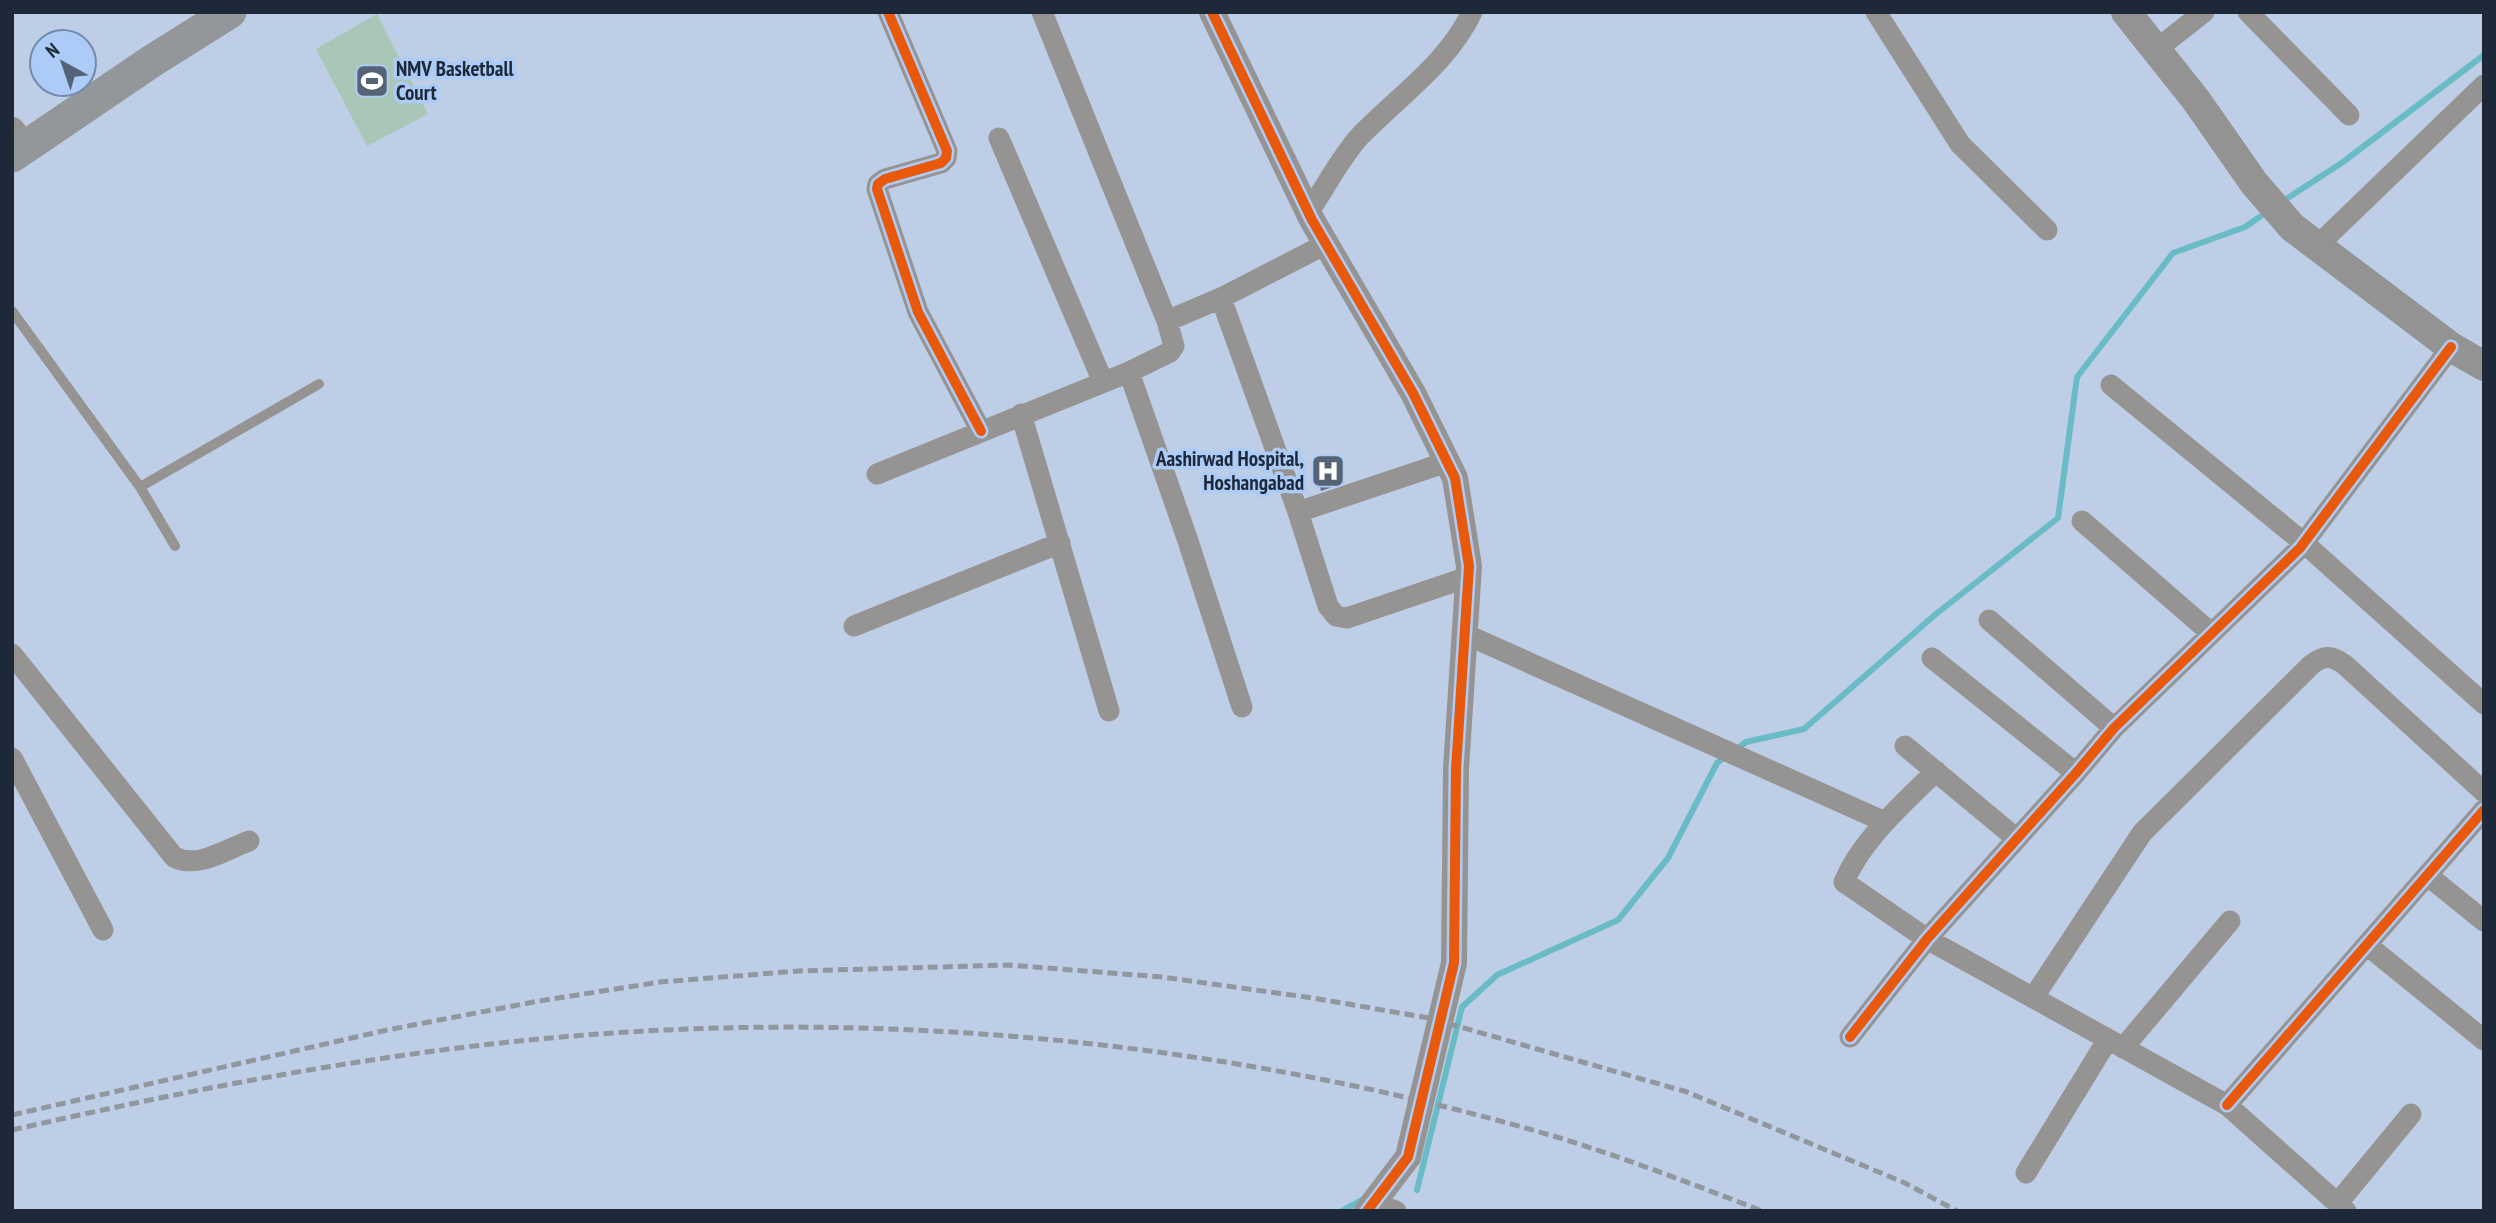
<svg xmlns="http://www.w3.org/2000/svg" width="2496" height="1223" viewBox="0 0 2496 1223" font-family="'PT Sans Narrow',sans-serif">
<rect width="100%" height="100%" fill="#becee6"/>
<!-- green -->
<path fill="#aac6b6" d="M377 14 428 114 367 146 316 49Z"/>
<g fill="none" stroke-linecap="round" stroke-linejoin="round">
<!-- stream -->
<path stroke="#69bcc6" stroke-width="6" d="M2283 201 2343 162 2484 55
M1734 751 1746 742 1804 729 1936 614 2058 518 2077 377 2173 253 2245 227 2268 211
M1417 1190 1462 1007 1497 975 1618 920 1668 858 1717 763 1725 757
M1342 1211 1362 1200"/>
</g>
<!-- building -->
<path fill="#6e6a83" d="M1339 459 1344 483 1321 491 1314 464Z"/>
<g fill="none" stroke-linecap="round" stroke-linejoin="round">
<!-- service -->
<path stroke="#959492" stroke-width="10" d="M12 311 140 487 175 546
M140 487 319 384"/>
<!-- minor -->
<path stroke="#959492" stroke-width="21" d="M888 12 947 151 946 158 941 163 885 179 878 184 877 189 918 312 981 431
M1876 12 1960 144 2047 230
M2248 12 2349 115
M2157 49 2204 12
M999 138 1103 382
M1308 213C1325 188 1340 158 1360 136 1399 96 1448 63 1472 12
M1326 244 1221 298 1298 512 1328 606 1336 616 1347 618 1468 577
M2316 247 2484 85
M1167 321 1221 298
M1129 372 1187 538 1242 707
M2111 385 2304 543 2484 704
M1021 414 1109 711
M877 474 1129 372 1170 352 1174 346 1167 321 1042 12
M1298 512 1447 462
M2082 521 2211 633
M1989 620 2114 728
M854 626 1060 543
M1465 634 1885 822
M12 654 174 857C198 869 225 850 249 841
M1932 658 2076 773
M1905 746 2017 839
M12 758 103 930
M1936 771C1904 803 1862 839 1844 882L1927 939 2227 1105 2346 1211
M2427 875 2484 921
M2367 945 2484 1040
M2033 998 2142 833 2311 665C2324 655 2331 655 2345 665L2484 792
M1850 1037 1927 939 2076 773 2114 728 2300 548 2451 347
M2123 1048 2230 921
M2227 1105 2484 810
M2026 1173 2108 1039
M1374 1204 1396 1211
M2337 1204 2411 1114"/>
<!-- tertiary -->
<path stroke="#959492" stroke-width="26" d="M1212 12 1312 220 1413 393 1455 478 1469 566 1456 769 1454 963 1408 1157 1367 1211
M12 130 26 147"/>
<!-- secondary -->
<path stroke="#939394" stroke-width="30" d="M2126 12 2196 100 2254 183 2292 227 2451 347 2484 366"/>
<!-- primary -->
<path stroke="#94979a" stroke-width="33" d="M12 156 152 61 230 12"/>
<!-- rail -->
<path stroke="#90979f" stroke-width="5" stroke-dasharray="10 5" stroke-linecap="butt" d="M12 1115 387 1030 539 1001 660 982 798 971 1009 965 1162 977 1313 998 1429 1018 1687 1092 1905 1183 1957 1211
M12 1130C228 1081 445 1040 666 1030 964 1016 1274 1053 1560 1138 1628 1159 1695 1185 1762 1211"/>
<defs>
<path id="cycleway" d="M888 12 947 151 946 158 941 163 885 179 878 184 877 189 918 312 981 431
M1212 12 1312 220 1413 393 1455 478 1469 566 1456 769 1454 963 1408 1157 1367 1211
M1850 1037 1927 939 2076 773 2114 728 2300 548 2451 347
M2227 1105 2484 810"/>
</defs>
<!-- cycleway casing -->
<use href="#cycleway" stroke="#adcbf7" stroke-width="15"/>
<!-- cycleway -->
<use href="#cycleway" stroke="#e8590c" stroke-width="10"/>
</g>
<!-- icons -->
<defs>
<symbol id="stadium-square" viewBox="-11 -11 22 22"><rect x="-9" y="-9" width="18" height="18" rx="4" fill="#556376" stroke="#adcbf7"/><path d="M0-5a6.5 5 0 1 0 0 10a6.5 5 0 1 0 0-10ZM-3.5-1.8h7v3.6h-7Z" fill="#fff"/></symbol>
<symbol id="hospital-square" viewBox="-11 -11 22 22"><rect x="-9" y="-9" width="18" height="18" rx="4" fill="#556376" stroke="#adcbf7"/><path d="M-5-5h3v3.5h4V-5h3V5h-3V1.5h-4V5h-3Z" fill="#fff"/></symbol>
</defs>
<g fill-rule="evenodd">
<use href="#stadium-square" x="353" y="62" width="38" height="38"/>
<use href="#hospital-square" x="1309" y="452" width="38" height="38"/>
</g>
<g text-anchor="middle" stroke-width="7" stroke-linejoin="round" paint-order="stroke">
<!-- poi labels -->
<g font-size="21" font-weight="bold" fill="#1d2939" stroke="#adcbf7" text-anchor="start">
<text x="396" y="76">NMV Basketball<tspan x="396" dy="24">Court</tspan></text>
<text x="1304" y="466" text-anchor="end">Aashirwad Hospital,<tspan x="1304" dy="24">Hoshangabad</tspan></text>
</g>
</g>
<!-- border -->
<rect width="2496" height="1223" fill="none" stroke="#1d2939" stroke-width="28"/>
<!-- north arrow -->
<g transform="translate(63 63) rotate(320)"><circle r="33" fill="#adcbf7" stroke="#738aab" stroke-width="2"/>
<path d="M0-5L12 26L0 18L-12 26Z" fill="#556376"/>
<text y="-10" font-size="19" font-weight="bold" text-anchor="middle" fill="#1d2939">N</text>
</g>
</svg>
